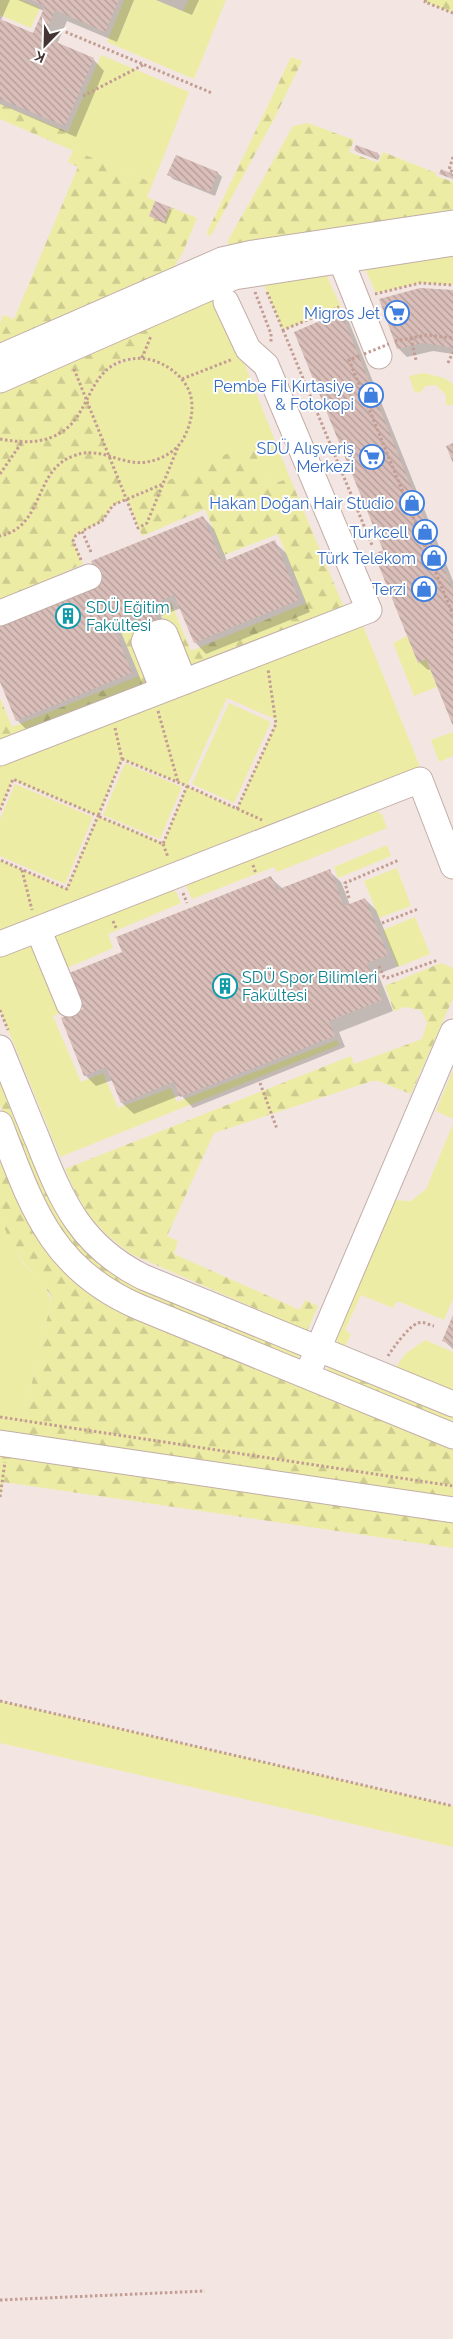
<svg xmlns="http://www.w3.org/2000/svg" width="453" height="2339" viewBox="0 0 453 2339" font-family="Raleway,sans-serif">
<defs>
<pattern id="forest-firs" width="22" height="20" patternUnits="userSpaceOnUse" patternTransform="scale(1.25)"><rect width="22" height="20" fill="#edeca5"/><path d="M5 1l3.5 6h-7zM16 11l3.5 6h-7z" fill="#cdcb8e"/></pattern>
<pattern id="building-back-hatch" width="6" height="6" patternUnits="userSpaceOnUse" patternTransform="scale(1.25)"><rect width="6" height="6" fill="#d9beb9"/><path d="M-1 5l2 2M0 0l6 6M5-1l2 2" fill="none" stroke="#b29b97"/></pattern>
</defs>
<rect width="100%" height="100%" fill="#f3e6e2"/>
<!-- grass -->
<path fill="#edeca5" fill-rule="evenodd" d="M0 0H22L40 8 31 28 0 15Z
M124 0H156L183 11 188 0H226L194 79 107 42Z
M101 55 189 92 153 183 62 146Z
M453 251V285L420 283 376 293 363 265Z
M325 272 341 307 283 330 263 282Z
M211 299 220 308 241 355 290 478 269 485 251 444 127 499 87 400C99 374 108 365 136 358L156 323Z
M424 373 444 378 453 384V405H446V395L436 385 426 386 419 393 414 391 409 376Z
M362 623 421 769 0 934V860L66 889 98 816 13 780 0 810V763ZM227 698 277 720 237 809 187 786ZM122 759 187 786 163 843 98 816Z
M407 636 418 662 426 659 437 687 414 696 393 643Z
M229 703 271 722 234 803 192 784Z
M453 732V756L439 762 431 740Z
M125 763 182 787 160 839 103 815Z
M15 784 93 817 65 884 0 856V819Z
M370 808 382 814 387 828 277 872 274 867 192 899 186 886 189 881Z
M387 845 391 856 338 878 334 867Z
M397 868 411 906 379 918 364 881Z
M168 889 176 892 181 903 108 934 113 948 67 968 53 933Z
M415 917 430 954 398 967 383 930Z
M29 944 35 945 62 1012 53 1016 81 1082 103 1073 118 1108 171 1088 177 1102 337 1040 339 1045 60 1157 0 1010V954Z
M453 1070V1119L436 1111Z
M453 1124V1299L444 1320 400 1302H396L393 1308 361 1295 345 1330 351 1334 345 1347 337 1344 336 1331 392 1200 411 1201 426 1189Z
M0 1217C6 1231 12 1246 20 1259 29 1273 50 1286 51 1303L19 1437 0 1434Z
M425 1340 453 1352V1394L395 1369 405 1354Z
M0 1701 453 1806V1847L0 1743Z"/>
<!-- forest -->
<path fill="url(#forest-firs)" d="M426 0H453V13L425 2Z
M291 57 302 61 275 117 212 234 208 236 207 232 211 224Z
M0 104 68 132 62 146 0 119Z
M308 123 354 140 349 152 378 163 383 152 436 173V176L453 182V215L228 248V240L293 126Z
M73 150 153 183 147 197 155 201 149 216 164 222 170 207 197 218 183 252 174 267 0 345V323L3 315 14 319 78 167 68 162Z
M156 323 142 358C114 356 97 377 87 400L127 499 251 443 269 485 290 478 345 610 186 674 159 609 171 603 191 651 306 603 278 534 224 555 205 509 142 536 127 499 113 505 102 521 76 535 73 541 83 564 0 601V393Z
M130 619 156 685 0 744V698L12 727 139 676 118 624Z
M441 963 453 968V998L411 1094 378 1081H372L214 1133 167 1236 178 1241 174 1254 300 1310 305 1300 318 1306 307 1331 131 1254 108 1236 89 1216 74 1190 65 1169 351 1056 354 1064 422 1039 427 1023 421 1010 405 1007 394 1011 385 986Z
M0 1071 66 1223 300 1352 297 1361 140 1300 75 1253 33 1189 0 1104Z
M0 1146 48 1248 453 1448V1500L19 1437 51 1303V1295L22 1261 11 1244 0 1217Z
M330 1363 453 1414V1429L325 1376Z
M0 1455 453 1522V1548L3 1482 0 1497Z"/>
<!-- shadow -->
<path fill="#0003" d="M0 0H10L1 20 34 34 44 11 18 0H134L117 42 67 21 57 44 93 59 104 71 76 137 0 104Z
M156 0H199L192 15Z
M356 146 378 154 380 156 378 160 357 152 355 150Z
M176 156 218 173 222 177 215 196 173 179 169 175Z
M156 202 172 210 166 224 150 216Z
M453 291V354L433 351 407 357 398 348Z
M341 314 349 322 453 581V722L431 669 428 670 419 662 384 551Z
M203 517 214 529 227 561 274 542 286 553 310 612 206 654 195 642 181 608 161 616 168 632 142 624 121 632 143 685 28 731 17 720 0 679Z
M329 871 341 882 350 905 365 899 376 910 399 966 378 974 393 1011 339 1032 345 1047 193 1108 181 1095 134 1114 122 1103 113 1080 96 1086 85 1075V1010L123 952 270 877 282 888Z
M453 1318V1349L443 1340Z"/>
<!-- building -->
<path fill="url(#building-back-hatch)" d="M31 0H119L105 32 55 10 44 37 94 58 65 126 0 99V19L33 33 45 6Z
M356 145 378 153 376 159 354 150Z
M176 155 218 172 210 192 167 175Z
M441 169 453 174V179L439 174Z
M155 201 170 207 164 223 149 216Z
M420 288 453 290V348L424 343 397 349 379 299Z
M341 312 453 591V726L426 659 418 663 374 554 383 550 294 332Z
M453 443V463L446 446Z
M203 516 222 562 275 540 299 600 194 643 174 595 151 605 157 621 142 627 135 611 111 621 132 673 16 721 0 682V621L99 581 91 561Z
M330 869 344 906 365 898 388 955 367 963 382 1000 329 1021 335 1036 180 1097 174 1082 121 1103 106 1067 84 1076 61 1018 83 1009 69 973 122 952 116 937 271 876 277 890Z
M453 1315V1345L442 1341Z"/>
<g fill="none" stroke-linecap="round" stroke-linejoin="round">
<defs>
<path id="minor" d="M341 260 379 356
M0 357 222 260 253 253 453 223
M0 380 234 277 453 243
M0 613 89 577
M163 690 144 642 146 637 162 632 165 634 184 682
M0 753 369 610 266 365 248 349 226 302
M38 929 69 1004
M0 944 420 780 453 866
M0 1048C13 1079 25 1110 38 1141 62 1202 81 1246 143 1277L453 1404
M0 1124C32 1207 51 1269 139 1307L453 1436
M312 1363 453 1032
M0 1443 453 1510"/>
</defs>
<!-- minor casing -->
<use href="#minor" stroke="#c2ada7" stroke-width="27"/>
<!-- path -->
<path stroke="#c39c93" stroke-width="3" stroke-dasharray="2.5 2.5" stroke-linecap="butt" d="M426 0 425 2 453 13
M61 30 212 93
M83 96 143 65
M453 157 449 170 453 172
M255 292 271 334V343
M267 292 283 330 339 307
M375 294 420 283 453 285
M283 330 372 545
M411 338 416 360
M395 341 427 335 453 338
M359 356 349 360 453 615
M142 358 151 336
M448 363 453 352
M74 369 138 528 147 523 178 447
M182 379 233 359
M0 439C22 443 43 444 62 432 91 413 88 369 126 360 139 357 150 358 162 364 175 370 188 383 191 397 194 413 190 427 182 441 172 456 150 465 132 462 112 459 95 447 73 456 33 471 45 526 0 536
M0 474 22 442
M91 552 82 531 102 521 113 505 163 484
M81 560 73 541 76 535 82 531
M158 711 178 782
M115 728 122 759
M122 759 187 786 163 844 98 816Z
M187 786 262 820
M237 809 276 724 268 669
M0 810 13 779 98 816 67 889 0 860
M163 844 168 857
M253 865 256 874
M22 870 32 910
M183 893 187 903
M349 898 345 883 399 860
M113 921 117 930
M382 923 418 909
M379 966 384 977 387 978 438 960
M0 1010 8 1030
M260 1083 277 1129
M388 1356C393 1348 409 1326 418 1323 423 1321 429 1325 434 1326
M0 1417 453 1486
M0 1497 5 1462
M0 1701 453 1806
M0 2300 205 2291"/>
<!-- minor -->
<use href="#minor" stroke="#fff" stroke-width="25"/>
<!-- path-bridge -->
<path stroke="#c39c93" stroke-width="3" stroke-dasharray="2.5 2.5" stroke-linecap="butt" d="M364 354 389 344"/>
</g>
<!-- icons -->
<defs>
<symbol id="supermarket-ring" viewBox="-11 -11 22 22"><circle r="9.5" fill="#fff" stroke="#3f7fe0" stroke-width="1.5"/><path d="M-6-5.5h2.5l.6 2H6L4.5 2H-2.5L-4.4-4H-6ZM-1.5 3.2a1.3 1.3 0 1 0 .1 0ZM3 3.2a1.3 1.3 0 1 0 .1 0Z" fill="#3f7fe0"/></symbol>
<symbol id="shop-ring" viewBox="-11 -11 22 22"><circle r="9.5" fill="#fff" stroke="#3f7fe0" stroke-width="1.5"/><path d="M-5-2.5h2.3a2.7 3.5 0 0 1 5.4 0H5L5.5 6h-11ZM-1.5-2.5h3a1.5 2.3 0 0 0-3 0Z" fill="#3f7fe0"/></symbol>
<symbol id="building-ring" viewBox="-11 -11 22 22"><circle r="9.5" fill="#fff" stroke="#0f9aa8" stroke-width="1.5"/><path d="M-4-6H4V6H1V3H-1V6H-4ZM-2.5-4.3h1.7v1.8h-1.7ZM.8-4.3h1.7v1.8H.8ZM-2.5-1h1.7V.8h-1.7ZM.8-1h1.7V.8H.8Z" fill="#0f9aa8"/></symbol>
</defs>
<g fill-rule="evenodd">
<use href="#supermarket-ring" x="383" y="299" width="28" height="28"/>
<use href="#shop-ring" x="357" y="381" width="28" height="28"/>
<use href="#supermarket-ring" x="358" y="443" width="28" height="28"/>
<use href="#shop-ring" x="398" y="489" width="28" height="28"/>
<use href="#shop-ring" x="411" y="518" width="28" height="28"/>
<use href="#shop-ring" x="420" y="544" width="28" height="28"/>
<use href="#shop-ring" x="410" y="575" width="28" height="28"/>
<use href="#building-ring" x="54" y="602" width="28" height="28"/>
<use href="#building-ring" x="211" y="972" width="28" height="28"/>
</g>
<g text-anchor="middle" stroke-width="4" stroke-linejoin="round" paint-order="stroke">
<!-- shop labels -->
<g font-size="16" fill="#366cbe" stroke="#fff" text-anchor="end">
<text x="380" y="319">Migros Jet</text>
<text x="354" y="392">Pembe Fil Kırtasiye<tspan x="354" dy="18">&amp; Fotokopi</tspan></text>
<text x="354" y="454">SDÜ Alışveriş<tspan x="354" dy="18">Merkezi</tspan></text>
<text x="394" y="509">Hakan Doğan Hair Studio</text>
<text x="408" y="538">Turkcell</text>
<text x="416" y="564">Türk Telekom</text>
<text x="406" y="595">Terzi</text>
</g>
<!-- culture labels -->
<g font-size="16" fill="#0d838f" stroke="#fff" text-anchor="start">
<text x="86" y="613">SDÜ Eğitim<tspan x="86" dy="18">Fakültesi</tspan></text>
<text x="242" y="983">SDÜ Spor Bilimleri<tspan x="242" dy="18">Fakültesi</tspan></text>
</g>
</g>
<!-- north arrow -->
<g transform="translate(45 45) rotate(203)" stroke="#ffffff" stroke-width="4" paint-order="stroke">
<path d="M0-4L9 19L0 12L-9 19Z" fill="#453532"/>
<text y="-8" font-size="14" font-weight="bold" text-anchor="middle" fill="#453532">K</text>
</g>
</svg>
